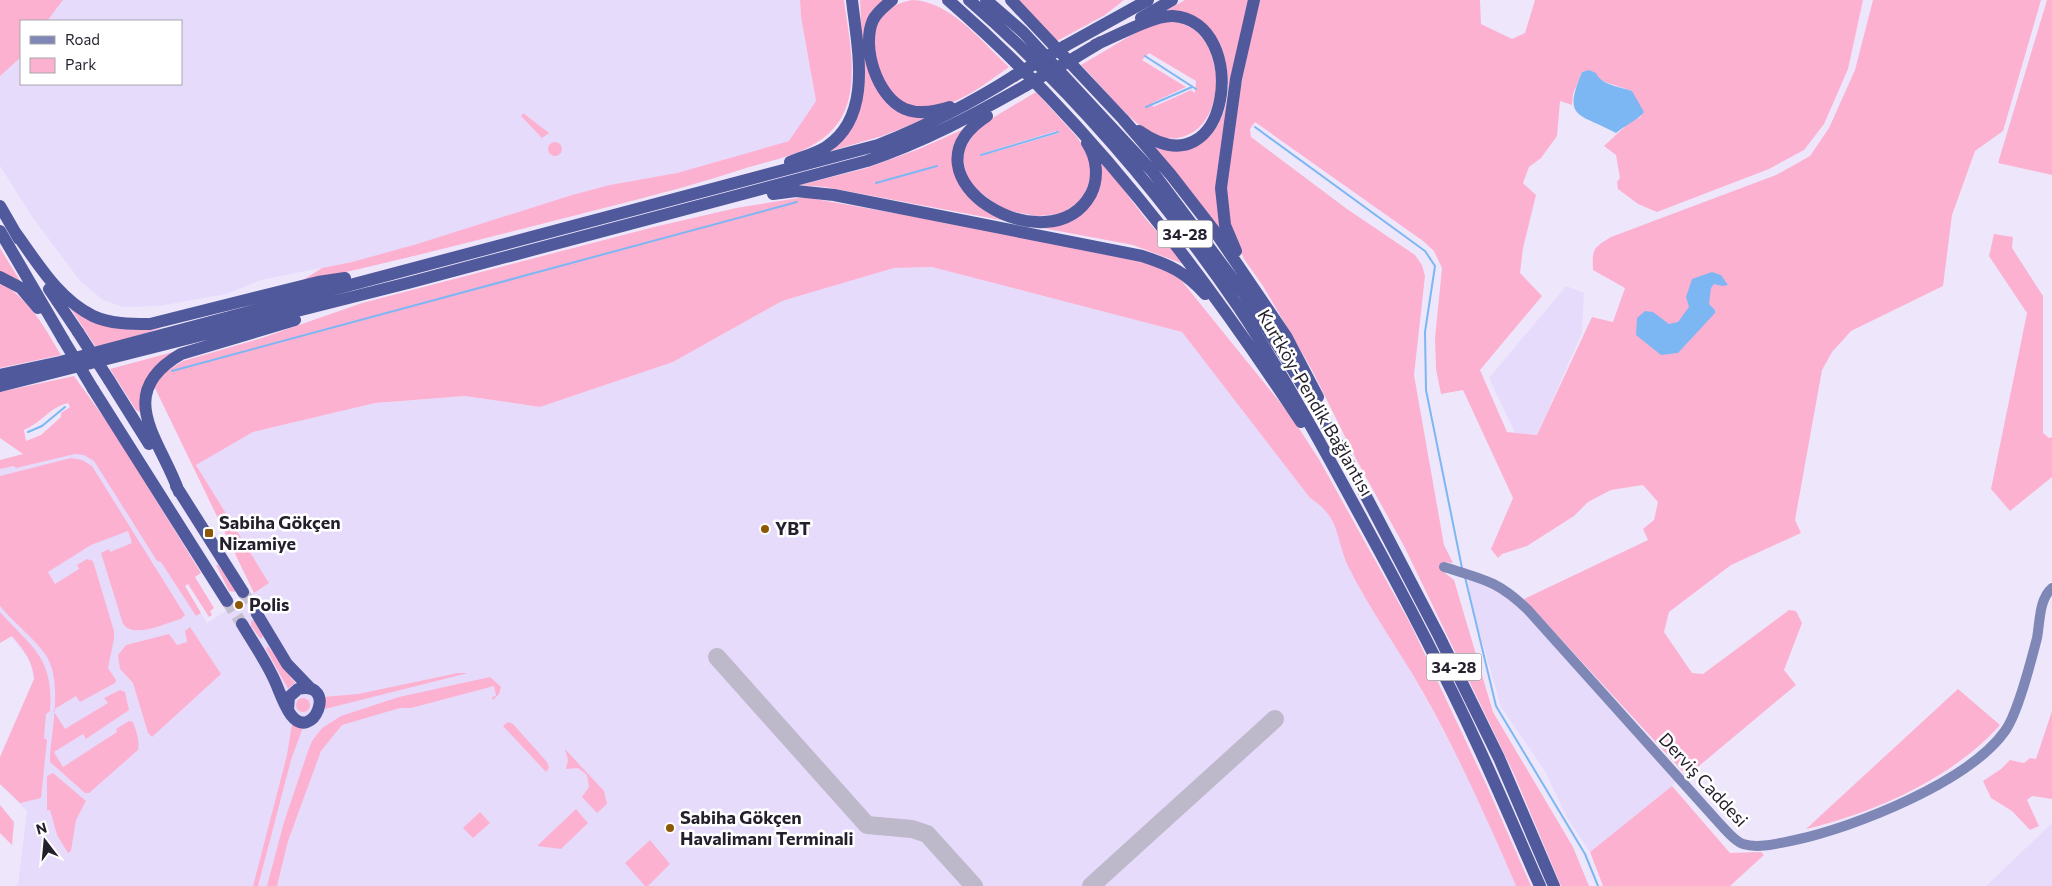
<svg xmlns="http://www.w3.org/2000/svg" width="2052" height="886" viewBox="0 0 2052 886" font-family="Commissioner,sans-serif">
<rect width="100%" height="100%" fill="#eee7fc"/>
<!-- built -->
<path fill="#e7dbfc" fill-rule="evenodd" d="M0 0H800L801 17 816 101 790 141 677 173 572 195 392 252 352 262 261 280 226 294 159 306 123 307 103 300 81 282 33 218 0 166ZM21 21H181V84H21Z
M934 267 1182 332 1310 498 1325 508 1339 534 1348 564 1424 695 1467 774 1516 886H15L18 884 27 811 0 784V757L34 679 29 659 8 633 0 627V465L84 444 180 579 207 623 269 583 196 465 253 432 375 403 465 396 540 407 673 362 782 301 894 268Z
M1566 286 1584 293 1582 333 1537 435 1515 433 1489 378Z
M1468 579 1489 583 1519 606 1644 747 1650 748 1678 781 1590 852 1566 816 1545 771 1501 707 1472 606Z
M2052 823V886H1986Z"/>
<!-- green -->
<path fill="#fdb1d1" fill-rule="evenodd" d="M0 0H63L47 21H21V57L0 76Z
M800 0H844C849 39 863 95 834 128 812 153 777 159 746 168 701 183 655 195 608 207 506 233 404 260 300 282L322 268 352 262 417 244 572 195 610 185 677 173 789 141 816 101 801 17Z
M860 0H884L874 10 875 86 928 118 882 136 827 152 856 117 862 40Z
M912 0C949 0 983 43 1009 67 985 84 960 104 931 108 886 116 857 43 884 13 891 5 903 2 912 0Z
M1016 0H1124L1105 15 1057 41Z
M1185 0H1251L1218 180 1225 239 1149 142C1164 149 1173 150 1189 146 1242 132 1239 40 1194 17 1186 13 1172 14 1163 12Z
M1259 0H1480L1481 24 1512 39 1525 33 1535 0H1863L1848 69 1824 124 1804 150 1769 169 1657 212 1638 204 1618 189 1617 182 1620 178 1616 155 1604 146 1632 120 1641 117 1632 91 1605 82 1588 71 1582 72 1573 94 1572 105 1560 101 1557 136 1541 158 1529 167 1523 183 1536 195 1523 248 1520 273 1542 296 1480 370 1507 432 1537 435 1592 317 1613 322 1625 288 1593 270C1592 249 1593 248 1611 237L1776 175 1810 156 1829 128 1855 70 1873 0H2041L2003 131 1975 151 1952 215 1943 286 1851 331 1832 352 1822 370 1795 520 1801 533 1731 565 1669 612 1664 632 1692 673 1703 674 1789 610 1796 611 1802 623 1784 670 1796 685 1687 776 1524 599 1648 540 1643 529 1654 520 1658 502 1643 485 1611 490 1588 502 1574 516 1527 546 1502 554 1498 558 1491 549 1513 498 1463 390 1441 394 1436 369 1435 338 1442 268 1434 251 1423 241 1255 122 1250 129 1251 137 1347 209 1415 255 1422 265 1425 276 1414 375 1444 545 1453 563 1444 562 1441 570 1454 580 1493 712 1573 847 1589 886H1561L1514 774 1404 546 1356 459 1312 370 1263 286 1244 259 1230 229 1225 185 1234 118Z
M2047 0H2052V175L1998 163Z
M1172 21C1180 23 1189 25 1196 31 1227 58 1223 130 1178 138 1172 139 1161 139 1156 136 1133 126 1100 84 1081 65L1145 27ZM1149 53 1196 81 1195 93 1191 90 1153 107 1152 103 1186 87 1142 60Z
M1036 92 1077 137 1089 155 1091 175 1084 198 1061 214 1037 216 1004 210 968 183 962 153 979 126ZM1056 131 1059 133 981 156V154Z
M523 113 549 133 542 138 521 116Z
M966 128 960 138 957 176 1006 219 1079 214 1093 199 1098 156 1145 218 1186 265 1133 245 825 187 800 185 867 168 919 149Z
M548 149a7 7 0 1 1 14 0a7 7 0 1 1-14 0Z
M804 197 967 226 1147 263 1166 270 1181 280 1291 416 1320 461 1411 625 1487 786 1531 886H1516C1488 821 1459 756 1424 694 1400 651 1369 609 1348 566 1335 537 1341 518 1310 498L1182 332 932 267 894 268 782 301 673 362 540 407 465 396 375 403 253 432 196 465 269 583 254 593 154 386 167 371 183 361 262 338 362 303 654 227 736 208Z
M1994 234 2013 237 2012 248 2043 296V433L2049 438 2052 437V477L2010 511 1991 489 2027 313 1989 256Z
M0 248 22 284 0 275Z
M0 282C31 301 43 325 61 355L0 368Z
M71 309 131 329 161 328 97 349Z
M184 349C149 367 144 374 142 413L136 410 110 369Z
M74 376 112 429 201 573 195 577 214 608 210 611 212 615 209 617 188 584 185 586 201 613 196 616 161 562 157 561 94 461 84 455 75 454 16 468 14 466 0 469V460L23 454 0 438V392ZM68 403 70 407 61 413V417L41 435 26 441 24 430C41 423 50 407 68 403Z
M71 458 82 460 92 466 185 615 181 619C165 623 135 639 123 624L101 553 109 549 110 552 132 543 128 531 91 545 48 572 55 584 79 569 77 565 87 559 93 561 114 631V639L108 668 116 680 115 683 80 702 76 696 53 710 65 729 108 703 104 698 120 690 125 692 129 710 86 739 83 734 54 752 63 767 117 732 116 729 129 721 133 722C136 730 140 741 138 750L89 793H85L50 762V756C52 727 63 679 45 654 32 636 14 623 0 606V476Z
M216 565H218L235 587V592L229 591Z
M0 612C32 648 54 657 50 711L46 714 44 738 47 740 41 798 20 803 0 784V757L34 679C33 661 23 649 12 636L0 643Z
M254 620 263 636 261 639 251 626V621Z
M190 627 221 674 152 737 148 733 133 683 120 669 118 655 126 645 169 634 177 645 187 642 185 631Z
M268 646 295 683 288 689 266 649Z
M458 673H468L325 709 323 697 358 694Z
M490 677 501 687 499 694 493 700 492 697 496 696 494 686 411 708H400L342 725 321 751 288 841 277 886H267L284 822 308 751 312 741 322 728 341 716 399 697Z
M1958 689 2000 725C1953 778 1874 813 1806 829Z
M296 705a7 7 0 1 1 14 0a7 7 0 1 1-14 0Z
M2052 711V799L2032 796 2027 800 2039 826 2030 830 2012 811 1991 798 1983 781 2001 769 2010 760 2024 763 2030 758 2036 759Z
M508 722 513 724 547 762 549 768 546 772 503 726Z
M292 724 303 727 291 760 258 886H253L287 755Z
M565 749 604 791 607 804 597 813 582 797 589 787 587 775 578 768 566 769 568 760Z
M53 773 86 801 76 820 71 851 68 853 57 835 50 810H47V776Z
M1672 786 1730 853 1761 852 1764 855 1730 886H1603L1590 852Z
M0 805 14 822 12 845 0 833Z
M576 809 588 823 561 849 537 846Z
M480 812 490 823 473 838 463 828Z
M650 840 670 864 648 886H645L625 863Z"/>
<!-- water -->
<path fill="#7db7f3" d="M1589 70 1596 73C1601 85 1621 87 1632 91L1644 112C1639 119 1624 126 1616 133 1579 113 1562 120 1582 72Z
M1712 272 1721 275 1728 285 1722 286 1714 284 1711 288 1709 304 1715 310V313L1678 353 1661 355 1636 335 1637 318 1645 311 1653 312 1669 324 1678 322 1689 307 1686 297 1692 279Z"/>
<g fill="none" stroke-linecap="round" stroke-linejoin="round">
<!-- stream -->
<path stroke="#7db7f3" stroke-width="2" d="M1145 56 1196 89
M1146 107 1192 87
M1255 127 1425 251 1435 266 1425 332 1426 390 1462 568
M981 155 1058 132
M876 183 937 166
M172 371 797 202
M28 432 42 426 65 407
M1465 577 1496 706 1585 854 1598 886"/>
<!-- taxiway -->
<path stroke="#beb8cb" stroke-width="18" d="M717 657 867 825 912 829 927 834 974 886
M1091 886 1275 719"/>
<!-- highway-tunnel -->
<path stroke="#c6bfd2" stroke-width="12" stroke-dasharray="12 6" stroke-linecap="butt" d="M243 592 257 614
M227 601 242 624"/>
<!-- secondary -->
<path stroke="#7e87b6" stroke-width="10" d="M1444 567C1483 579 1498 581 1528 610L1720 824C1726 830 1734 841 1743 844 1759 849 1779 843 1795 840 1855 827 1969 782 2005 731 2018 713 2031 661 2037 638 2040 622 2039 599 2052 588"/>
<!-- highway -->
<path stroke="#50599b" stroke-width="12" d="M892 0C885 6 877 12 873 20 861 47 877 97 905 109 920 115 935 112 950 107
M948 0C1088 121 1200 269 1301 422
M969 0C1071 89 1163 196 1239 308 1285 377 1324 449 1363 521 1403 594 1442 668 1477 744 1499 791 1519 839 1540 886
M986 0 1023 32 1152 171 1244 294 1282 352 1344 454 1439 636 1499 758 1554 886
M1011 0 1123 119 1171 175 1216 233 1286 336 1318 397
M1141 18 1172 0
M1095 45C1114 37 1154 15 1173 16 1252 21 1231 196 1139 131
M1065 46 1148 0
M1076 57 1101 42
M987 116C893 177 1050 269 1091 194 1099 178 1097 158 1087 143
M790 162C801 157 815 154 826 147 874 116 857 47 852 0
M773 194 796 191 834 195 1142 256C1170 265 1185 272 1205 294
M0 206 19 239
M0 231 63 339
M15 232C37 262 58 299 93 316 110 324 131 324 150 324L318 282 345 278
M1236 251 1225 225 1221 188 1236 79 1254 0
M0 277 21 288 38 308
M49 289 78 332
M0 375 60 362 878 145C926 126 970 104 1014 76
M109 380 149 444
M0 386 408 283 867 161C923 142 974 115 1025 86
M93 389 227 601
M176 486 243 592
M179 492C161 440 112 394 181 354L295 320
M257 614 287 664 311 689
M242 624C252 641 264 658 273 677 279 689 283 704 291 715 313 744 339 680 298 689L289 697 288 710"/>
<!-- highway-bridge -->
<path stroke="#50599b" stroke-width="12" d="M1014 76 1065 46
M1025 86 1076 57
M78 332 109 380
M63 339 93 389"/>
</g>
<!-- markers -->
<g fill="#8c5805" stroke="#fff" stroke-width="2">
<circle cx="765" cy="529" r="5"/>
<rect x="204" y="528" width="10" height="10" rx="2.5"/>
<circle cx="239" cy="605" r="5"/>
<circle cx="670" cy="828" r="5"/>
</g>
<g text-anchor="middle" stroke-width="5" stroke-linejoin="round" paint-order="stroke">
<!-- shield labels -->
<g fill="#fff" stroke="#66626b" stroke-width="1">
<rect x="1157.5" y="220.5" width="55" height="27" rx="4"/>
<rect x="1426.5" y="653.5" width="55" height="27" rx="4"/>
</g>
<g font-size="16" font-weight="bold" fill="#241f2c">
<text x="1185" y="240">34-28</text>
<text x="1454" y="673">34-28</text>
</g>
<!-- street labels -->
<g font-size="18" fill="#241f2c" stroke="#fff">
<text transform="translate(1315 403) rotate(60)" y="6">Kurtköy-Pendik Bağlantısı</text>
<text transform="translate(1703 780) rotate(47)" y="6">Derviş Caddesi</text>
</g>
<!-- poi labels -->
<g font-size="18" font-weight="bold" fill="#241f2c" stroke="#fff" text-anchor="start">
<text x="219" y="529">Sabiha Gökçen<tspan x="219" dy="21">Nizamiye</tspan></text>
<text x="775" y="535">YBT</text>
<text x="249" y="611">Polis</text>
<text x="680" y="824">Sabiha Gökçen<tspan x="680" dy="21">Havalimanı Terminali</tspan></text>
</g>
</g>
<!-- legend -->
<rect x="20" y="20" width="162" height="65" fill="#ffffff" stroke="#a7a5ab"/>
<rect x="30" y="36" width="25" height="8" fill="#7e87b6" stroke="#a7a5ab"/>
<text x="65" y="45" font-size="15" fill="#241f2c">Road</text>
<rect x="30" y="58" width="25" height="15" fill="#fdb1d1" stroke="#a7a5ab"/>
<text x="65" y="70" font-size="15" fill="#241f2c">Park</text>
<!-- north arrow -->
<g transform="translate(45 841) rotate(344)" stroke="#ffffff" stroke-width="4" paint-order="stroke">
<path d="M0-4L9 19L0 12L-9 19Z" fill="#241f2c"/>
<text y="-8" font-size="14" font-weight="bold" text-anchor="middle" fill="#241f2c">N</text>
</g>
</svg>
